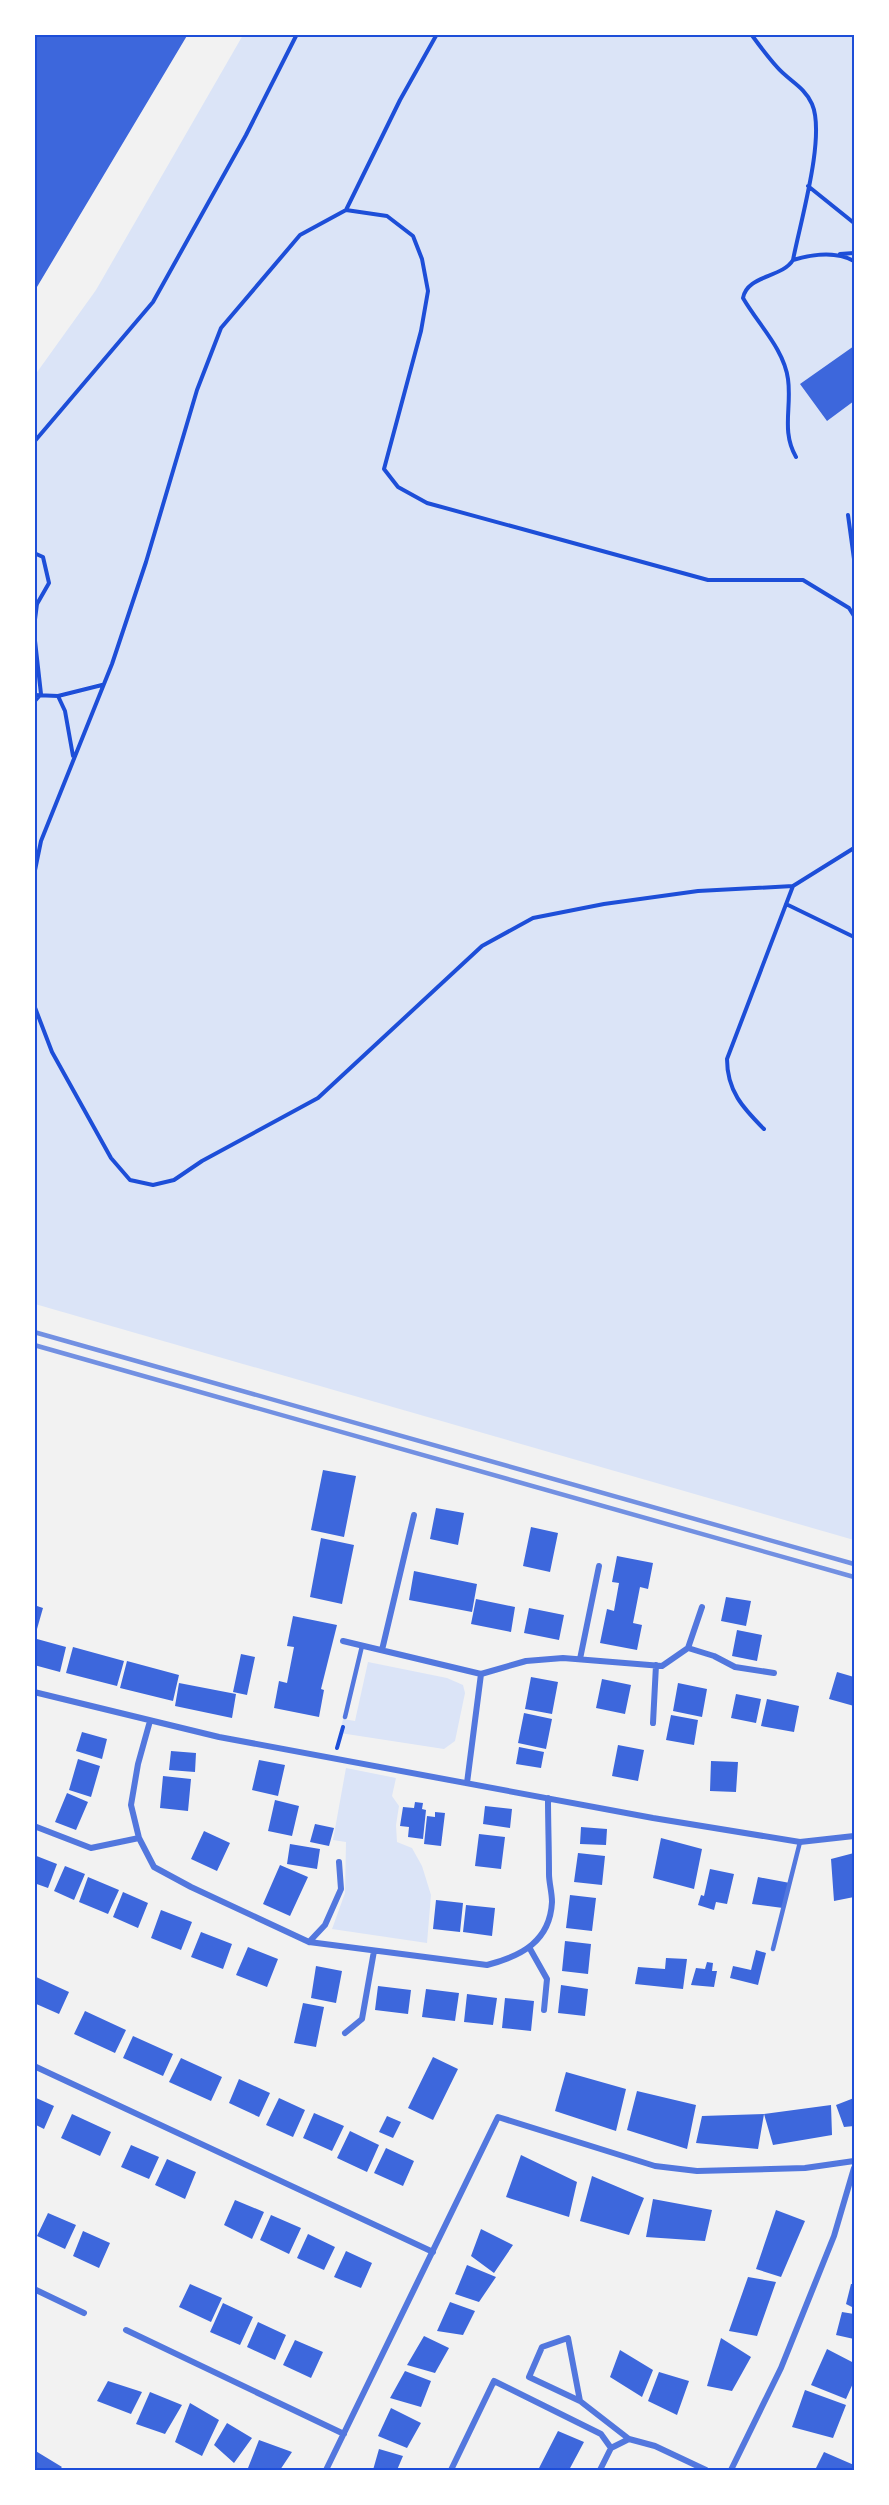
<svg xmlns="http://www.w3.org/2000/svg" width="889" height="2505" viewBox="0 0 889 2505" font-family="'PT Sans Narrow',sans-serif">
<rect width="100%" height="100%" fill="#f2f2f2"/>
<!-- green -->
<path fill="#dbe4f7" d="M243 35H854V1540L35 1304V375L96 290Z
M368 1662 447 1678 463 1685 465 1693 455 1741 444 1749 340 1733 343 1719 355 1721Z
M346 1768 396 1778 392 1796 399 1806 396 1825 397 1842 412 1848 422 1866 431 1895 427 1943 332 1929 345 1893 346 1842 333 1840Z"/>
<!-- building -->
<path fill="#3d67dc" d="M34 34H188L34 292Z
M854 346V401L827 421 800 384Z
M323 1470 356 1476 344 1537 311 1530Z
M436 1508 464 1513 458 1545 430 1539Z
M531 1527 558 1533 550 1572 523 1566Z
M321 1538 354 1545 342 1604 310 1597Z
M617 1556 653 1563 648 1589 640 1587 633 1623 642 1625 637 1650 600 1643 607 1609 614 1611 619 1583 612 1582Z
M414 1571 477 1584 472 1612 409 1600Z
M726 1597 751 1601 746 1626 721 1621Z
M476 1599 515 1607 511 1632 471 1624Z
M34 1605 43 1608 35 1636H34Z
M529 1608 564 1615 559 1640 524 1633Z
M293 1616 337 1625 321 1689 324 1690 319 1717 274 1708 279 1681 287 1683 294 1647 287 1646Z
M737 1630 762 1635 757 1661 732 1656Z
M37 1639 66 1647 60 1672 34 1665Z
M73 1647 124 1661 117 1686 66 1673Z
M241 1654 255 1657 247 1695 233 1692Z
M127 1661 179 1675 173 1701 120 1688Z
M837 1672 854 1677V1706L829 1699Z
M531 1677 558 1682 552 1714 525 1709Z
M602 1679 631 1685 625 1714 596 1708Z
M179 1683 236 1694 232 1718 175 1706Z
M678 1683 707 1689 702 1717 673 1711Z
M736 1694 761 1699 756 1723 731 1718Z
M767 1699 799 1706 794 1732 761 1726Z
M524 1713 552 1719 546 1749 518 1743Z
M671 1715 698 1720 694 1745 666 1740Z
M82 1732 107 1739 102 1759 76 1751Z
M618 1745 644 1750 638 1781 612 1776Z
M519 1747 544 1752 541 1768 516 1764Z
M171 1751 196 1753 195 1772 169 1770Z
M78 1759 100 1766 91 1797 69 1790Z
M259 1760 285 1765 278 1796 252 1790Z
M711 1761 738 1762 736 1792 710 1791Z
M163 1776 191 1779 188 1811 160 1808Z
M67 1793 88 1802 76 1830 55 1822Z
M275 1800 299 1806 292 1836 268 1831Z
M415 1802 423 1803 422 1809 426 1810 423 1839 408 1837 409 1827 400 1826 403 1807 414 1808Z
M485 1806 512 1809 510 1828 483 1824Z
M435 1812 445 1813 441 1846 424 1844 427 1816 435 1817Z
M315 1824 334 1828 329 1846 310 1842Z
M581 1827 607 1829 606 1845 580 1844Z
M204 1831 230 1843 217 1871 191 1859Z
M479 1834 505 1837 501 1869 475 1866Z
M661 1838 702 1849 694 1889 653 1878Z
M290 1844 320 1849 317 1869 287 1864Z
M578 1853 605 1856 602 1885 574 1882Z
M854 1853V1897L834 1901 831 1859Z
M34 1855 57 1864 48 1888 34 1883Z
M280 1865 308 1877 290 1916 263 1904Z
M65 1866 85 1874 74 1900 54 1891Z
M710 1869 734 1874 727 1904 716 1902 714 1910 698 1905 701 1895 704 1896Z
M88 1877 119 1890 108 1914 79 1902Z
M758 1877 790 1883 783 1908 752 1904Z
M123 1892 148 1903 138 1928 113 1917Z
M570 1895 596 1898 592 1931 566 1928Z
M436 1900 463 1903 460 1932 433 1929Z
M466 1905 495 1908 492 1936 463 1932Z
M161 1910 192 1922 181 1950 151 1938Z
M201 1932 232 1944 223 1969 191 1957Z
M565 1941 591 1944 588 1974 562 1971Z
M248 1947 278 1959 267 1987 236 1975Z
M756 1950 766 1953 758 1985 730 1978 733 1966 751 1970Z
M666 1958 687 1959 683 1989 635 1984 638 1967 665 1969Z
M707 1962 713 1963 712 1971H717L714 1987 691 1985 696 1968 705 1969Z
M316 1966 342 1971 336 2003 311 1998Z
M34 1976 69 1992 59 2014 34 2003Z
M561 1985 588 1989 585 2016 558 2013Z
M378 1986 411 1990 408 2014 375 2010Z
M426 1989 459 1993 455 2021 422 2017Z
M467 1994 497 1998 493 2025 464 2022Z
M505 1998 534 2001 531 2031 502 2028Z
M303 2003 324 2007 316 2047 294 2043Z
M85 2011 126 2030 115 2053 74 2034Z
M133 2036 173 2054 163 2076 123 2058Z
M433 2057 458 2069 433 2120 408 2108Z
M181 2058 222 2077 211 2101 169 2082Z
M566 2072 626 2089 616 2131 555 2111Z
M239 2079 270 2093 259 2117 229 2103Z
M637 2091 696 2105 687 2149 627 2130Z
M34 2097 54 2106 44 2129 34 2124Z
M279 2098 305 2110 293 2137 266 2125Z
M854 2098V2126L844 2127 836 2105Z
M831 2105 832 2135 773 2145 764 2114Z
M314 2113 344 2126 332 2151 303 2138Z
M72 2114 111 2132 100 2156 61 2138Z
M764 2114 758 2149 696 2143 702 2116Z
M387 2116 401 2122 393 2138 379 2132Z
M350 2131 379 2145 367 2172 337 2158Z
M131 2145 159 2157 149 2179 121 2167Z
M386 2148 414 2161 403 2186 374 2173Z
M521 2155 577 2182 569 2217 506 2197Z
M167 2159 196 2172 185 2199 155 2185Z
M592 2176 644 2198 629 2235 580 2221Z
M653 2199 712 2210 705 2241 646 2237Z
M235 2200 264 2212 252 2239 224 2225Z
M776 2210 805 2221 781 2277 756 2269Z
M48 2213 76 2225 65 2249 37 2236Z
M271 2215 301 2228 289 2254 260 2240Z
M481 2229 513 2245 494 2273 471 2256Z
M83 2231 110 2243 99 2268 73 2256Z
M308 2234 335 2247 324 2270 297 2258Z
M346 2251 372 2263 361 2288 334 2277Z
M467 2265 496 2277 479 2302 455 2294Z
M748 2277 776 2282 757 2336 729 2331Z
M190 2284 222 2298 211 2322 179 2307Z
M851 2284H854V2308L846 2304Z
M450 2302 475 2311 463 2335 437 2331Z
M223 2303 253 2317 240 2345 210 2332Z
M842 2312 854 2314V2339L836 2335Z
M258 2322 286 2335 275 2360 247 2347Z
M424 2336 449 2348 435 2373 407 2365Z
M721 2338 751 2357 732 2391 707 2386Z
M295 2340 323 2352 311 2378 283 2365Z
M827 2349 854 2363V2381L846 2399 811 2385Z
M620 2350 653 2370 642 2397 610 2377Z
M405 2371 431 2381 421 2407 390 2398Z
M659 2372 689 2381 677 2415 648 2401Z
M108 2381 142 2392 131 2414 97 2401Z
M805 2390 846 2405 833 2438 792 2427Z
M150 2392 182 2405 165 2434 136 2424Z
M190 2403 219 2420 202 2456 175 2442Z
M391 2408 421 2423 407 2448 378 2436Z
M227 2423 252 2438 234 2463 214 2445Z
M558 2431 584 2442 569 2470H538Z
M259 2440 292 2452 280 2470 248 2468Z
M379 2449 403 2456 397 2470H373Z
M34 2450 62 2467 59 2470H34Z
M824 2452 854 2465V2470H815Z"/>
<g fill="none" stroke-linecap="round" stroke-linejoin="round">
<!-- path -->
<path stroke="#1d4ed8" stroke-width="4" d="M751 34C759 45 768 57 777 67 788 80 805 87 812 104 826 136 800 223 793 260 782 278 747 275 743 298 758 324 784 349 788 379 792 407 781 431 796 457
M808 186 854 223
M346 210 387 216 413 236 422 259 428 291 421 331 384 469 398 487 427 503 708 580H803L849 608 854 616
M840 254 854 253
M793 260C813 254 836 251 854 261
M34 442 153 302 246 135 297 34
M848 515 854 559
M34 553 43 557 49 583 37 604 34 627
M34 632 41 694 34 702
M34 695 58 696 102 685
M58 696 65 711 73 756
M34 875 41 841 112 664 146 562 197 390 221 328 300 235 346 210 400 100 437 34
M786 904 854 937
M34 1005 52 1052 111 1158 130 1180 153 1185 174 1180 202 1161 318 1098 482 946 533 918 604 904 698 891 793 886 854 848
M764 1129C743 1108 727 1091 727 1059L793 886
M337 1748 343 1727"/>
<!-- service -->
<path stroke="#5277de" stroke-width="4.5" d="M345 1717 362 1646
M773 1949 800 1842"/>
<!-- minor -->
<path stroke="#5277de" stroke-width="6" d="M343 1641 481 1674 526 1661 563 1658 662 1666 688 1648 714 1656 735 1667 774 1673
M688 1648 702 1607
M382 1650 414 1515
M580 1659 599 1566
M34 1692 219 1737 653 1818 800 1842 854 1836
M150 1721 138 1764 131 1805 139 1838 154 1867 191 1887 309 1942 487 1965C522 1956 550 1941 552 1902 552 1892 549 1883 549 1874 549 1848 548 1823 548 1798
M653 1723 656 1665
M467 1783 481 1674
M34 1826 91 1848 139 1838
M309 1942 325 1925 341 1889 339 1862
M529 1947 547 1979 544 2010
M345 2033 362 2019 374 1951
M34 2066 433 2252
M34 2289 84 2313
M126 2330 344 2434
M580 2401 529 2377 542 2347 568 2338 580 2401 629 2439 655 2446 706 2470
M326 2470 498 2117 655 2166 697 2171 805 2168 854 2161
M451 2470 494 2381 601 2434 611 2448
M600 2470 611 2448 629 2439
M731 2470 781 2368 834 2236 854 2168"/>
<!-- rail -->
<path stroke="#7290e2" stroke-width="4.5" d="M34 1332 854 1564
M34 1345 854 1577"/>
</g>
<!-- border -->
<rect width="889" height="2505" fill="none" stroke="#ffffff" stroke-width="72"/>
<rect x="36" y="36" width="817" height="2433" fill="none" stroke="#1d4ed8" stroke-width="2"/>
</svg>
